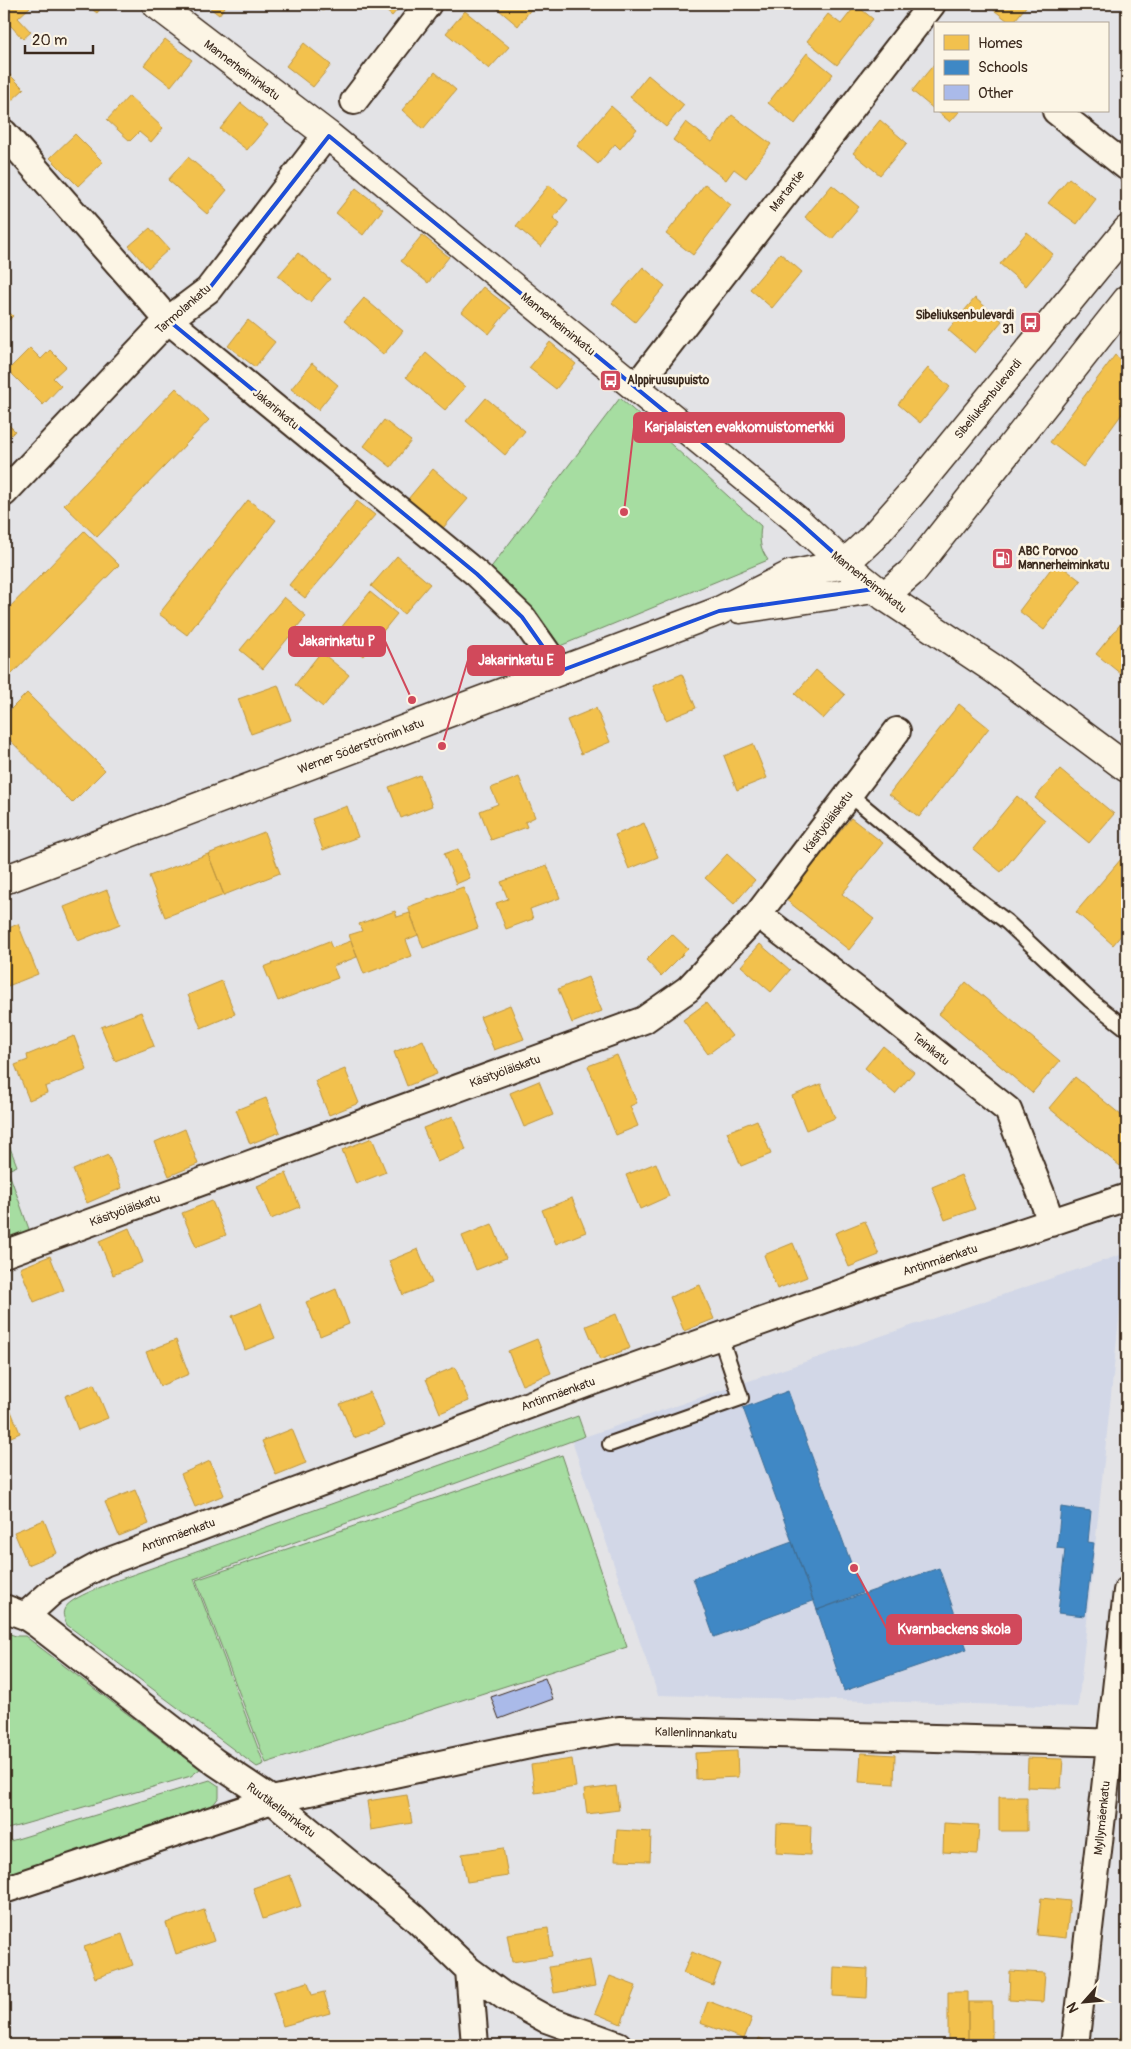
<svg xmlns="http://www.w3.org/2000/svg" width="1131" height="2049" viewBox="0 0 1131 2049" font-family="Pangolin,sans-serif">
<rect width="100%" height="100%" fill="#e3e3e6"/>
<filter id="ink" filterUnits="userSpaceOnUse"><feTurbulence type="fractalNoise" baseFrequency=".02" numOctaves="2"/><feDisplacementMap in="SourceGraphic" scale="10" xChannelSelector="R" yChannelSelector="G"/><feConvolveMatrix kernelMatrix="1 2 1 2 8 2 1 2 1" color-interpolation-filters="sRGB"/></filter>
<g filter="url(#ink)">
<!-- built -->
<path fill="#d2d7e7" d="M1126 1253 1078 1707 658 1695 572 1441Z"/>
<!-- green -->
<path fill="#a6dda1" stroke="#708460" d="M620 398 761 526C759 540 760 549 768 560L560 646 534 609 489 570Z
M4 1132 17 1166 8 1170 30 1232 4 1242Z
M578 1416 585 1436 194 1579 264 1764 257 1767 67 1625C65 1620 62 1615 64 1610 68 1598 103 1587 115 1581Z
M562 1455 627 1647 266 1763 196 1580Z
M4 1632 16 1636H25L200 1769 191 1776 4 1830Z
M210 1780 219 1786V1797L210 1809 4 1879V1843Z"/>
<!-- homes -->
<path fill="#f2c14e" stroke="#bb9440" d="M4 4H27L30 7 18 18 31 32 23 39 10 25 4 30Z
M85 4H104L97 13Z
M205 4H227L219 15Z
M315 4H329L323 11Z
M378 4H402L392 16Z
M492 4H535L518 26Z
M986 4H1028L1012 24Z
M856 5 873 19 837 65 807 41 828 14 841 24Z
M465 11 509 47 489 69 446 33Z
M165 39 192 60 171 86 144 65Z
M304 43 331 65 313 87 286 66Z
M807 53 833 74 795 124 768 103Z
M935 63V110L912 91Z
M4 69 24 89 10 102 4 96Z
M435 72 456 90 423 129 402 110Z
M648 75 684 105 666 127 630 97Z
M129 96 163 128 151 142 139 132 130 141 107 120Z
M241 103 268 125 247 150 220 129Z
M611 106 637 129 620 149 615 144 598 164 577 146Z
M937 111H960L950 122Z
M732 115 771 144 746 178 734 169 726 180 673 140 686 122 712 142Z
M880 120 907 143 880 175 853 153Z
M75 134 103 162 78 186 50 158Z
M188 157 227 190 207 214 168 180Z
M1069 178 1096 199 1077 224 1048 203Z
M705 184 731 205 693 255 666 234Z
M549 185 568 200 553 218 560 224 541 247 516 226Z
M832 185 859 207 832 239 805 217Z
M356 188 383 209 363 235 336 213Z
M150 228 169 249 148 268 129 246Z
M1027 232 1053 254 1026 286 1000 264Z
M422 235 449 257 428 283 401 261Z
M298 253 330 279 310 302 278 276Z
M780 253 802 272 772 308 750 289Z
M643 267 665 286 635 322 612 303Z
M483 287 510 308 489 334 462 312Z
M364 298 403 331 383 355 344 321Z
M975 298 1002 321 975 353 948 330Z
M4 307 13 316 4 325Z
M248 320 275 342 255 367 228 346Z
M550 342 576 364 556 389 529 368Z
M30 348 41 359 50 350 66 366 53 378 61 386 43 405 8 370Z
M426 353 465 387 445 410 406 377Z
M1115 355 1127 365V407L1083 467 1050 442Z
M312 363 338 385 318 410 291 389Z
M928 368 950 387 920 423 898 404Z
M176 388 209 420 97 537 64 505Z
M486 398 525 431 505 455 466 421Z
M4 420 15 431 4 442Z
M384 420 411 441 391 467 364 446Z
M433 469 468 499 443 528 408 499Z
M248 500 276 520 187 635 159 614Z
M357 501 375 515 305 598 289 585Z
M84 531 119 565 7 679 4 675V613Z
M397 556 430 584 404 614 371 586Z
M1056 562 1081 581 1044 630 1019 611Z
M370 592 397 614 363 656 336 634Z
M284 597 306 616 263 669 240 650Z
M1127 616V677L1126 678 1096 654Z
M321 652 349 675 323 707 295 685Z
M816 670 845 695 823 719 795 694Z
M682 674 696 708 666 720 653 686Z
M278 685 291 720 251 734 238 699Z
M27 693 105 770 72 803 4 734V716Z
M959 704 989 728 919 817 889 794Z
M596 708 610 742 581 754 567 720Z
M753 744 767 778 737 790 724 756Z
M1060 769 1114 814 1089 843 1035 798Z
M420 775 432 806 401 818 389 787Z
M519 777 535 817 525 822 527 827 491 840 480 811 498 804 491 788Z
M1017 796 1045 820 1001 872 973 849Z
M347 806 358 837 323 850 312 819Z
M851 818 883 843 842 894 874 919 849 950 785 899Z
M644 823 658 857 629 869 615 835Z
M264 832 280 873 224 895 208 854Z
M458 849 470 878 456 884 444 854Z
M1127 852V928L1113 945 1076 912Z
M208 854 224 895 165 917 149 876Z
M727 854 755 880 734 904 705 878Z
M547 865 560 898 530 909 533 919 506 929 496 903 508 899 501 882Z
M463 887 478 928 423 948 408 907Z
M107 890 120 924 78 941 64 907Z
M395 911 397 917 410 913 418 935 406 940 412 956 364 974 349 935 362 931 359 924Z
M18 924 38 974 8 986 4 975V930Z
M672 934 688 949 661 976 646 960Z
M329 941 332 948 351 941 357 957 333 966 338 978 278 1001 264 967Z
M760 944 790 970 771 992 741 966Z
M588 977 602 1011 572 1023 558 989Z
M222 981 235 1014 201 1028 188 995Z
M966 982 1060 1061 1032 1093 939 1014Z
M706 1003 732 1036 708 1054 683 1020Z
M510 1005 524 1039 494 1050 480 1017Z
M141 1012 154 1046 115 1061 101 1027Z
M74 1036 87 1070 45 1087 47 1093 29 1100 15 1065 28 1060 27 1055Z
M423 1040 437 1074 407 1086 394 1052Z
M883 1046 914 1072 895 1094 865 1068Z
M617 1055 637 1103 630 1106 638 1126 616 1135 588 1066Z
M345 1069 359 1103 329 1115 315 1081Z
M1075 1077 1127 1120V1156L1120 1166 1049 1108Z
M539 1081 553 1115 524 1127 510 1093Z
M821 1084 835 1118 806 1130 792 1096Z
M266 1098 280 1132 250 1144 236 1110Z
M453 1116 466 1150 437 1162 423 1128Z
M757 1120 771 1154 741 1166 727 1132Z
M185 1129 198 1164 169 1176 155 1142Z
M372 1138 386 1172 356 1184 342 1150Z
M108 1155 122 1188 87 1203 73 1170Z
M656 1163 669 1196 640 1209 626 1175Z
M286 1173 300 1207 271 1219 257 1186Z
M961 1175 975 1209 945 1220 932 1187Z
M572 1198 586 1232 556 1244 542 1210Z
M212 1201 226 1235 196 1247 182 1213Z
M865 1221 879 1255 849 1267 835 1233Z
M492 1224 506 1258 476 1270 462 1236Z
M129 1228 143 1262 113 1275 99 1241Z
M793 1243 807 1277 777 1289 764 1255Z
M418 1249 432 1283 403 1295 389 1261Z
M50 1256 64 1290 34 1302 20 1268Z
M700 1285 714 1319 684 1331 670 1297Z
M336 1289 349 1324 320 1336 306 1302Z
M261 1304 275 1338 245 1350 232 1316Z
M616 1314 630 1348 600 1360 586 1326Z
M537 1339 551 1373 522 1385 508 1351Z
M176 1340 189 1374 160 1386 146 1352Z
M455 1367 469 1401 440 1413 426 1379Z
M94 1384 108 1418 78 1430 65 1396Z
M370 1392 384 1426 354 1438 340 1404Z
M6 1399 20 1433 4 1440V1400Z
M292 1429 306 1463 276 1475 262 1441Z
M210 1461 224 1495 195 1507 181 1474Z
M135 1490 149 1524 119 1536 105 1502Z
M44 1520 57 1553 28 1565 14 1532Z
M737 1751 738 1777 696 1779 695 1753Z
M861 1753 895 1755 894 1784 859 1782Z
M1028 1758 1063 1759 1061 1788 1027 1787Z
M572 1759 576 1787 535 1793 531 1765Z
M616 1786 619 1810 587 1814 584 1790Z
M407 1795 412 1823 371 1830 367 1801Z
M999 1797H1027V1831H999Z
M944 1823 979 1825 977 1854 943 1852Z
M777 1824 811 1826 810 1855 776 1853Z
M617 1830 651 1832 650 1861 615 1860Z
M503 1848 508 1876 467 1882 462 1854Z
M290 1875 301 1906 263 1919 253 1888Z
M1041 1898 1070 1901 1066 1938 1037 1935Z
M204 1910 214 1941 176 1954 166 1923Z
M548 1928 552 1956 512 1962 507 1934Z
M122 1934 133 1965 95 1978 84 1947Z
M692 1952 721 1964 713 1985 683 1973Z
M590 1960 595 1986 554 1993 549 1967Z
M834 1967 868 1969 867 1998 833 1996Z
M1010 1971 1045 1973 1043 2002 1009 2000Z
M610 1976 636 1986 621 2024 595 2013Z
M308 1982 312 1995 324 1992 330 2013 283 2026 273 1992Z
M1125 1990H1127V2045H1120Z
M948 1992H968V2040H948Z
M708 2001 752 2018 744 2039 700 2023Z
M968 2002H992V2045H968Z
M759 2038 776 2045H756Z"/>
<!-- schools -->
<path fill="#3f88c5" stroke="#3e6c93" d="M788 1391 862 1593 817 1610 743 1408Z
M1061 1507 1091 1511 1088 1542 1094 1543 1085 1616 1058 1613 1065 1549 1057 1548Z
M792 1542 813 1601 714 1637 693 1578Z
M939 1568 967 1649 844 1691 817 1610Z"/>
<!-- building -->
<path fill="#aabae9" stroke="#3b2a1e" d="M545 1678 553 1699 499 1719 491 1697Z"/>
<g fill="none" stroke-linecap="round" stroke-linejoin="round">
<defs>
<path id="lane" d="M849 794 952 880 1007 922 1090 1000 1127 1029
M610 1444 741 1398 720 1336"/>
<path id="street" d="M354 101 428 4
M1056 111 1127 167
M4 133 168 320 477 574 522 617 560 671
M642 379 932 4
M4 493 168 320 208 290 318 146 329 136
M758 914 872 1002 1008 1110 1042 1196 1051 1223
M4 1254 644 1020 688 989 758 914 897 731
M4 1608 25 1616 54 1590 104 1563 588 1383 881 1279 1127 1197
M25 1616 37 1624 215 1762 272 1800 414 1917 469 1970 504 1996 546 2019 618 2045
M4 1890 272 1800 539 1743 619 1730 1127 1743
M469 1970 475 2045
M1075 2045C1094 1894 1110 1743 1127 1591"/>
<path id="secondary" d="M156 4 329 136 797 520 844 564 884 596 994 669 1127 768
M844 564 872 538 911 494 1127 230
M884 596 913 571 1127 300
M740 609 874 589
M4 880 719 611 790 575 844 564"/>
</defs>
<!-- lane casing -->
<use href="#lane" stroke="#3b2a1e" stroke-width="18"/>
<!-- street casing -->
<use href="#street" stroke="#3b2a1e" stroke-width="30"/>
<!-- secondary casing -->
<use href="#secondary" stroke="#3b2a1e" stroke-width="31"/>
<!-- lane -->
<use href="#lane" stroke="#fcf5e5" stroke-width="14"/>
<!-- street -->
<use href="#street" stroke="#fcf5e5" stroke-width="26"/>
<!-- secondary -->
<use href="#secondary" stroke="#fcf5e5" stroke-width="28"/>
</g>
</g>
<!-- marked area -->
<path fill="none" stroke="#1d4ed8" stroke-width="4" stroke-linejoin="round" d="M329 136 797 520 874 589 719 611 560 671 522 617 477 574 168 320 208 290Z"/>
<!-- icons -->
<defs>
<symbol id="bus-square" viewBox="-11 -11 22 22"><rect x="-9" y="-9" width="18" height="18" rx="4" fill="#d1495b" stroke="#fcf5e5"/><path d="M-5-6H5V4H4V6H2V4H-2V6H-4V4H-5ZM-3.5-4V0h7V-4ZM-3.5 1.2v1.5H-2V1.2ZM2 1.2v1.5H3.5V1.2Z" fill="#fff"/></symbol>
<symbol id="fuel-square" viewBox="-11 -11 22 22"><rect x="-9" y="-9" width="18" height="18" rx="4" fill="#d1495b" stroke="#fcf5e5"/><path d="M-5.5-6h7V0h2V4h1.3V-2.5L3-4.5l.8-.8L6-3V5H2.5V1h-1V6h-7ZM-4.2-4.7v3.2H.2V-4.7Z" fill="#fff"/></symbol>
</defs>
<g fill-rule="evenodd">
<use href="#bus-square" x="1018" y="310" width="25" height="25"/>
<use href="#bus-square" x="598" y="368" width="25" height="25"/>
<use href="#fuel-square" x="990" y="546" width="25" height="25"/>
</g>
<g text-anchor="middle" stroke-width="5" stroke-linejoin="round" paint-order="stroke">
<!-- street labels -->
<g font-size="12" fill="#3b2a1e" stroke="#fcf5e5">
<text transform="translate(242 70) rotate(37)" y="4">Mannerheiminkatu</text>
<text transform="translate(787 191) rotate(-52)" y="4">Martantie</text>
<text transform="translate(183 309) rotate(-41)" y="4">Tarmolankatu</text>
<text transform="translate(558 324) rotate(39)" y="4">Mannerheiminkatu</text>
<text transform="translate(988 399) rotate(-51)" y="4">Sibeliuksenbulevardi</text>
<text transform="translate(276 409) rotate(40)" y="4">Jakarinkatu</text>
<text transform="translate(869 582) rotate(38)" y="4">Mannerheiminkatu</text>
<text transform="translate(361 746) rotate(-21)" y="4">Werner Söderströmin katu</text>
<text transform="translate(828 822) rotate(-53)" y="4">Käsityöläiskatu</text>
<text transform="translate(931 1049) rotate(39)" y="4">Teinikatu</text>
<text transform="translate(505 1071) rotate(-20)" y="4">Käsityöläiskatu</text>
<text transform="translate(125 1210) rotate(-20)" y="4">Käsityöläiskatu</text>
<text transform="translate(940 1260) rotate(-18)" y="4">Antinmäenkatu</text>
<text transform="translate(558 1394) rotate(-20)" y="4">Antinmäenkatu</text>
<text transform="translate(178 1535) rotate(-20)" y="4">Antinmäenkatu</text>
<text transform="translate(696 1733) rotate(2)" y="4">Kallenlinnankatu</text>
<text transform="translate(281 1810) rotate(37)" y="4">Ruutikellarinkatu</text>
<text transform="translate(1102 1818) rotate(-84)" y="4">Myllymäenkatu</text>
</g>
<!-- poi labels -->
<g font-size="12" font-weight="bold" fill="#3b2a1e" stroke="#fcf5e5" text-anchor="start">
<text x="1014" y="319" text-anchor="end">Sibeliuksenbulevardi<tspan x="1014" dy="14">31</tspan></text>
<text x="627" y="384">Alppiruusupuisto</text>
<text x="1018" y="555">ABC Porvoo<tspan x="1018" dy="14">Mannerheiminkatu</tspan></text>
</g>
</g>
<!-- callouts -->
<path fill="none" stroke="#d1495b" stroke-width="2" d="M624 512L634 427M412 700L385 641M442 746L468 660M854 1568L887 1629"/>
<g fill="#d1495b" stroke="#fcf5e5" stroke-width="2">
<circle cx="624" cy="512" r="5"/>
<circle cx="412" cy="700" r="5"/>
<circle cx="442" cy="746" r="5"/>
<circle cx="854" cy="1568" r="5"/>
</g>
<g fill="#d1495b" stroke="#d1495b" stroke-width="2">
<rect x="634" y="413" width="210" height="29" rx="5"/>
<rect x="289" y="627" width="96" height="29" rx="5"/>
<rect x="468" y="646" width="96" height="29" rx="5"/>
<rect x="887" y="1615" width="134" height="29" rx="5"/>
</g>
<g font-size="14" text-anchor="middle" font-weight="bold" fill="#fff">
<text x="739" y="432">Karjalaisten evakkomuistomerkki</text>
<text x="337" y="646">Jakarinkatu P</text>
<text x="516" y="665">Jakarinkatu E</text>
<text x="954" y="1634">Kvarnbackens skola</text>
</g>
<!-- margin -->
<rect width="1131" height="2049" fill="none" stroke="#fcf5e5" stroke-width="20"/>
<rect x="10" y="10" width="1111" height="2029" fill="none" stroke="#3b2a1e" stroke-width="2" filter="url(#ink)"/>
<!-- legend -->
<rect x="934" y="22" width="175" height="90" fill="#fcf5e5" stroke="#afa495"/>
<rect x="944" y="35" width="25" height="15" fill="#f2c14e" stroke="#afa495"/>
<text x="978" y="48" font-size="15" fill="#3b2a1e">Homes</text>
<rect x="944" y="60" width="25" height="15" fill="#3f88c5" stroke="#afa495"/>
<text x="978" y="72" font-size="15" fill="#3b2a1e">Schools</text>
<rect x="944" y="85" width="25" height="15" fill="#aabae9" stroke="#afa495"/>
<text x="978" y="98" font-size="15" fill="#3b2a1e">Other</text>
<!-- north arrow -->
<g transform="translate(1084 2002) rotate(243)" stroke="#fcf5e5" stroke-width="4" paint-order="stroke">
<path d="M0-4L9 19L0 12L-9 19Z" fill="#3b2a1e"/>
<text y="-8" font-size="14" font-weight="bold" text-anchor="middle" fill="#3b2a1e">N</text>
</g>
<!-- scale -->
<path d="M25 45v8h68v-8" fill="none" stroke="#3b2a1e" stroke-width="2.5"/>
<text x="32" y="45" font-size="15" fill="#3b2a1e" stroke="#fcf5e5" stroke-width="4" paint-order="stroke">20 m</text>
</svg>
